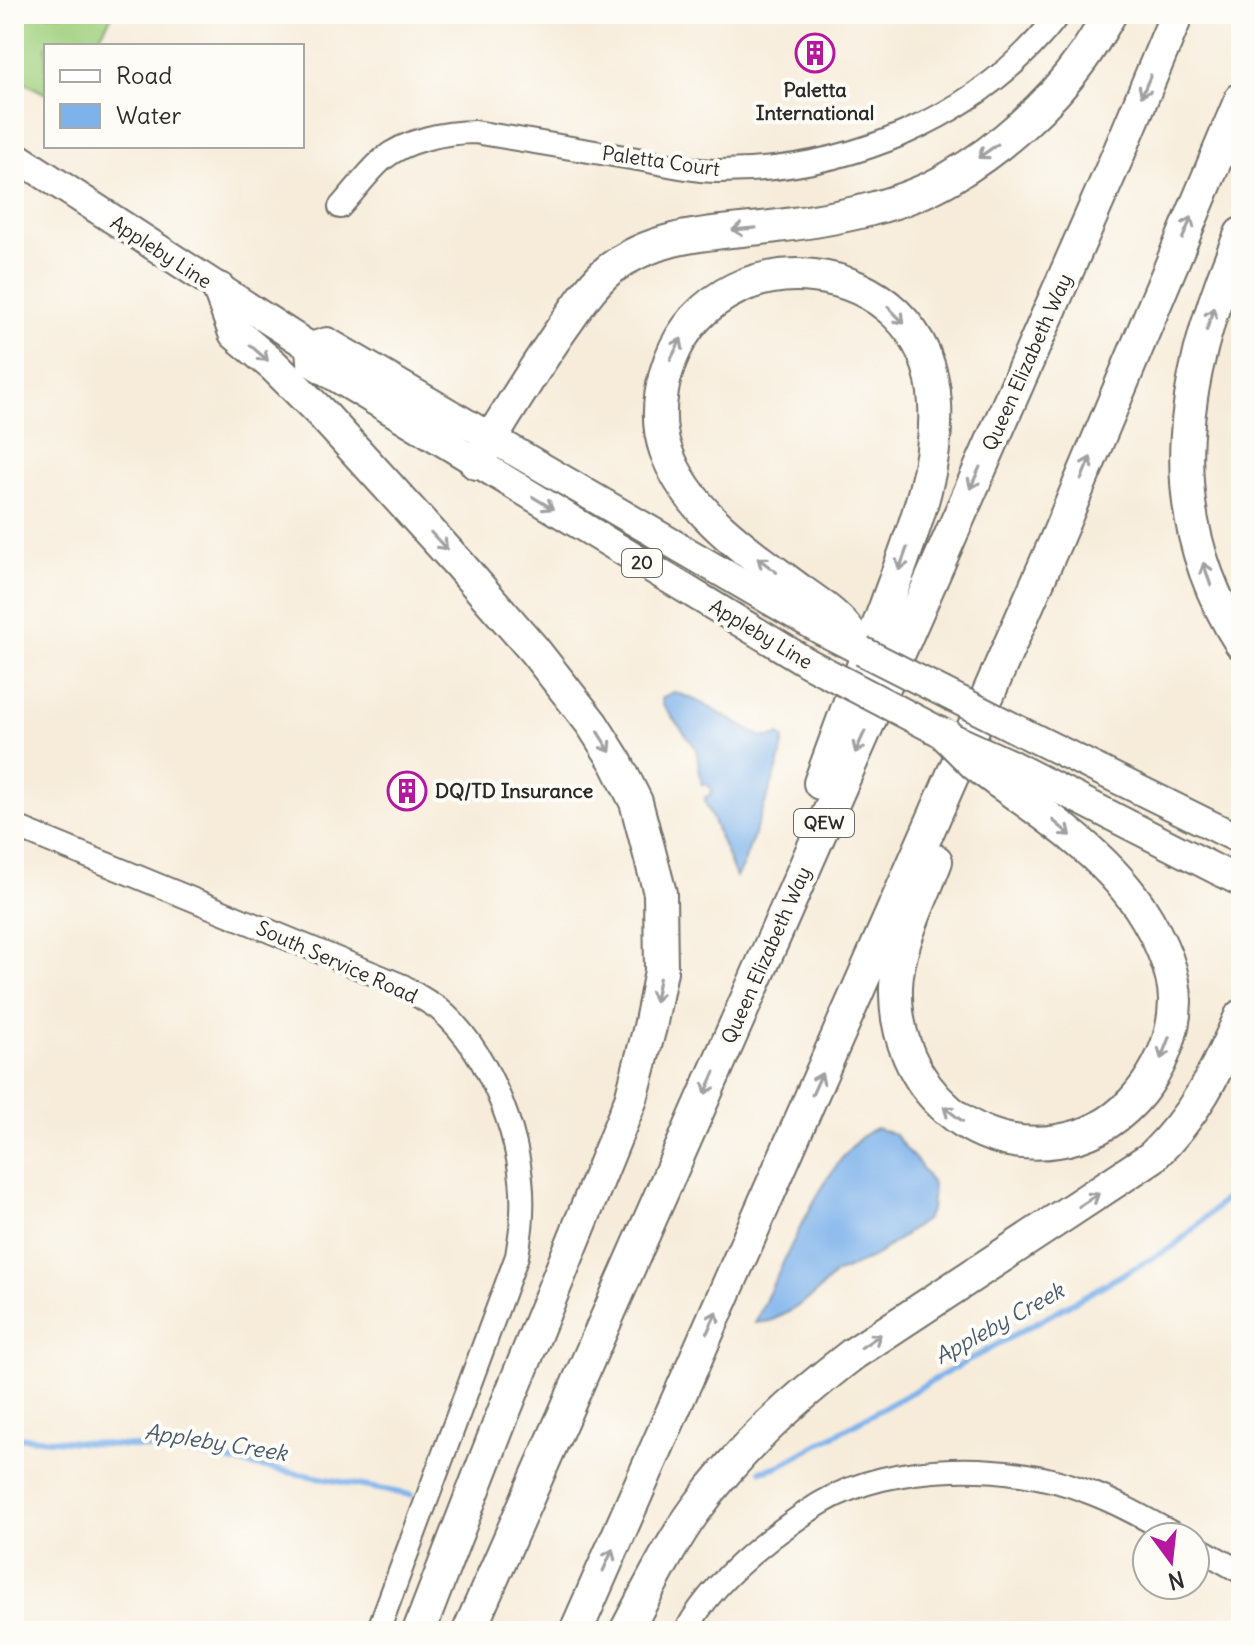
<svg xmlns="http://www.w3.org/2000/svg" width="1255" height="1645" viewBox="0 0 1255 1645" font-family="Delius,sans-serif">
<rect width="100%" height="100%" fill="#fdfcf7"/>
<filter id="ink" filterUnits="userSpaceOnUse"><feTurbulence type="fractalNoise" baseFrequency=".0125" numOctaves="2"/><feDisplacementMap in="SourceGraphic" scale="16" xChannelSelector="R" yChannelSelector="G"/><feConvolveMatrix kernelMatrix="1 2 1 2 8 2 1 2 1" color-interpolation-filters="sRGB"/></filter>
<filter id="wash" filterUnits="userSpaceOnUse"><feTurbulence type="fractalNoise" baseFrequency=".006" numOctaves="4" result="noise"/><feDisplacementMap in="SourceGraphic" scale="32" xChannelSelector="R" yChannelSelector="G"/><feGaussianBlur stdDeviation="1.8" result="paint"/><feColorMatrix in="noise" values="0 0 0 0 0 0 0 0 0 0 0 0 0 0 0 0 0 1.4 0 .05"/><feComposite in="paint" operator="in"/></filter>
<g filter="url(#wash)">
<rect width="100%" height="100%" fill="#f7ecda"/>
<!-- green -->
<path fill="#a1d17f" stroke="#667e55" stroke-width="2" d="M14 14H113L94 46H46V94L14 77Z"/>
<!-- water -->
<path fill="#7eb2eb" stroke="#546e8b" stroke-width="2" d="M673 692C703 700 727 719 754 733 761 738 771 738 779 735L784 739 779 764 743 865 736 877 705 801V797L710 795 711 788 706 784 702 785 696 748 663 705 662 698Z
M876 1128 894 1134 920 1165 933 1185 931 1209 925 1220 872 1258 835 1274 813 1296 787 1313 770 1321 755 1323C777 1278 830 1146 876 1128Z"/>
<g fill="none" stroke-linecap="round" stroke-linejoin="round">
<!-- stream -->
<path stroke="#7eb2eb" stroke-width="6" d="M14 1437 166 1449 411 1495
M761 1471 779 1466 1174 1246 1241 1185"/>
</g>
</g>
<g filter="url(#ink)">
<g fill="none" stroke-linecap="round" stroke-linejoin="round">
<defs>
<path id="minor" d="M340 207C354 192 367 173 383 159 406 140 446 132 475 132 529 141 583 150 637 159 663 163 690 171 716 171 846 172 979 119 1059 14
M14 826 403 986C414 994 428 1001 439 1009 491 1053 526 1146 522 1213 522 1228 519 1242 517 1256L378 1631
M1195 1546 1241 1572
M686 1631C705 1594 739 1563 771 1538 787 1526 804 1513 821 1503 892 1461 1011 1461 1086 1491 1119 1503 1148 1520 1179 1537"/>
<path id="major" d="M14 155 310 347
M310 347 327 342 821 630 862 651
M310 347 311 362 808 663
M1022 732 1241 840
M1008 763 1241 882"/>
<path id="highway" d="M1241 234C1182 371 1155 509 1241 643
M219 289 235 333 274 366 324 416 458 563 534 650 592 724 616 762 636 802 660 893 661 971 650 1027 631 1099 503 1414 419 1631
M476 463C506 415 535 366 568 320 580 303 593 283 610 269 660 231 719 234 778 226 835 219 901 207 951 177 999 149 1049 105 1081 60 1092 45 1101 29 1110 14
M820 783C841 725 863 666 885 608 908 543 939 474 935 404 928 250 708 227 666 373 659 398 657 426 666 451 689 515 750 553 802 592 815 601 829 610 840 622 849 630 855 641 862 651
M936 861C922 899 897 946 896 987 893 1087 979 1167 1079 1136 1134 1119 1174 1058 1175 1001 1175 969 1156 932 1139 906 1104 855 1049 817 999 782
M469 1631 1118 155 1177 14
M576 1631 1056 540 1241 99
M626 1631C648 1590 669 1546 696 1509 740 1448 794 1399 853 1354L1152 1157C1198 1112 1215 1073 1241 1016"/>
</defs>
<!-- minor casing -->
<use href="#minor" stroke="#726f68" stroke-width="26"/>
<!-- major casing -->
<use href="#major" stroke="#726f68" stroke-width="32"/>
<!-- highway casing -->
<use href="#highway" stroke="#726f68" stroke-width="36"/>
<!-- minor -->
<use href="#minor" stroke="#fff" stroke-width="22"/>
<!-- major -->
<use href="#major" stroke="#fff" stroke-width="28"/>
<!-- highway -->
<use href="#highway" stroke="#fff" stroke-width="32"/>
<defs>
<path id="major-bridge" d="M862 651 1022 732
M808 663 946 735 1008 763"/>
<path id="highway-bridge" d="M946 735 975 764 999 782"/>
</defs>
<!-- major-bridge casing -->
<use href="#major-bridge" stroke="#726f68" stroke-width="32" stroke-linecap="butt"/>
<!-- highway-bridge casing -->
<use href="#highway-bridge" stroke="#726f68" stroke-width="36" stroke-linecap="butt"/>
<!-- major-bridge -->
<use href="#major-bridge" stroke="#fff" stroke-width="28"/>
<!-- highway-bridge -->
<use href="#highway-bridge" stroke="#fff" stroke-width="32"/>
</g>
<!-- one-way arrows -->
<defs><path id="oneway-shaft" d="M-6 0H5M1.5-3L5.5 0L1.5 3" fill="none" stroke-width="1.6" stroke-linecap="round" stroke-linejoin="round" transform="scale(2)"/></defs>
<g stroke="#a0a0a0">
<use href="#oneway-shaft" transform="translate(1146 86) rotate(113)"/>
<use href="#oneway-shaft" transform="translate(988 151) rotate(145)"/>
<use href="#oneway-shaft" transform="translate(1187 228) rotate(-67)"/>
<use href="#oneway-shaft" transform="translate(744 229) rotate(175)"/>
<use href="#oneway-shaft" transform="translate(896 315) rotate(46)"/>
<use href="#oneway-shaft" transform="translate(1210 319) rotate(-73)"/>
<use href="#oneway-shaft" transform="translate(676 349) rotate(-63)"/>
<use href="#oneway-shaft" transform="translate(259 353) rotate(41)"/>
<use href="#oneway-shaft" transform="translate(1086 468) rotate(-67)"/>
<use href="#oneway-shaft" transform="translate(975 478) rotate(114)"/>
<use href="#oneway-shaft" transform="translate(543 503) rotate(31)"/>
<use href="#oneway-shaft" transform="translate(439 541) rotate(47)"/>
<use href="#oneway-shaft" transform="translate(903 559) rotate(110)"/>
<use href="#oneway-shaft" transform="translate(767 565) rotate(-143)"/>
<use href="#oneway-shaft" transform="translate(1207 574) rotate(-108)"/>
<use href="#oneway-shaft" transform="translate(604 742) rotate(58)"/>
<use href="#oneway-shaft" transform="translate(860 742) rotate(114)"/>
<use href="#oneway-shaft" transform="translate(1062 828) rotate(40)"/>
<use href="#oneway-shaft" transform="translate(657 990) rotate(101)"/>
<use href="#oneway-shaft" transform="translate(1165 1048) rotate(111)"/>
<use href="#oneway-shaft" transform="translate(710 1083) rotate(114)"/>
<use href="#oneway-shaft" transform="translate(817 1084) rotate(-66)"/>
<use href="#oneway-shaft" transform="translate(953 1114) rotate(-143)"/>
<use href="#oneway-shaft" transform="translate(1089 1200) rotate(-33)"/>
<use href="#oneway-shaft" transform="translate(712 1322) rotate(-66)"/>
<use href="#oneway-shaft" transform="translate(871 1341) rotate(-34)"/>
<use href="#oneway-shaft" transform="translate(608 1560) rotate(-66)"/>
</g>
</g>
<!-- icons -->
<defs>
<symbol id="building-ring" viewBox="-11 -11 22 22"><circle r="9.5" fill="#fdfcf7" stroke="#b5179e" stroke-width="1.5"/><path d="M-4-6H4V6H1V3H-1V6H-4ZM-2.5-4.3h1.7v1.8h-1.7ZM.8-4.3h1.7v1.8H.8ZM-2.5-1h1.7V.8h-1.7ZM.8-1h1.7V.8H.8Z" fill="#b5179e"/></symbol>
</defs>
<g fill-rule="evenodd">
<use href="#building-ring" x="793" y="31" width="44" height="44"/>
<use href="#building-ring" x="385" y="769" width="44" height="44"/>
</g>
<g text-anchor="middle" stroke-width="8" stroke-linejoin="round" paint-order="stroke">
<!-- shield labels -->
<g fill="#fdfcf7" stroke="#6a6a68" stroke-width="2">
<rect x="622" y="549" width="40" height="28" rx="6"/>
<rect x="794" y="809" width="60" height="28" rx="6"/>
</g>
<g font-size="18" font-weight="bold" fill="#2b2b2b">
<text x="642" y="569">20</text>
<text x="824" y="829">QEW</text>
</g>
<!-- poi labels -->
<g font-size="20" font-weight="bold" fill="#2b2b2b" stroke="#fdfcf7">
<text x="815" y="97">Paletta<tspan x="815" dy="23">International</tspan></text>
<text x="435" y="798" text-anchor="start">DQ/TD Insurance</text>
</g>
<!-- street labels -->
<g font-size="20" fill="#2b2b2b" stroke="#fdfcf7">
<text transform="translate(661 161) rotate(8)" y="7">Paletta Court</text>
<text transform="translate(161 252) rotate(33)" y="7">Appleby Line</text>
<text transform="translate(1027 362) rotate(-66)" y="7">Queen Elizabeth Way</text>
<text transform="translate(761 634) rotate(31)" y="7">Appleby Line</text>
<text transform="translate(766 955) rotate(-66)" y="7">Queen Elizabeth Way</text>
<text transform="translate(337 962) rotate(24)" y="7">South Service Road</text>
</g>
<!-- water labels -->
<g font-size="22" font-style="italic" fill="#485a6e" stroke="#fdfcf7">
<text transform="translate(999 1323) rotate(-29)" y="8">Appleby Creek</text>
<text transform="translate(216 1442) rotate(9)" y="8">Appleby Creek</text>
</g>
</g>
<!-- margin -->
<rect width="1255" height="1645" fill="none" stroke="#fdfcf7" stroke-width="48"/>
<!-- legend -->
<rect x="44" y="44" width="260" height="104" fill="#fdfcf7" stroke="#a9a8a5" stroke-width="2"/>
<rect x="60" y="70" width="40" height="12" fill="#ffffff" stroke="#a9a8a5" stroke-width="2"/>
<text x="116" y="84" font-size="24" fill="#2b2b2b">Road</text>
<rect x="60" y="104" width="40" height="24" fill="#7eb2eb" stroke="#a9a8a5" stroke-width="2"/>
<text x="116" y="124" font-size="24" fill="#2b2b2b">Water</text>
<!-- north arrow -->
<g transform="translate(1171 1561) rotate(165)"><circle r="38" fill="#fdfcf7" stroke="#a9a8a5" stroke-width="2"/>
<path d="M0-6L14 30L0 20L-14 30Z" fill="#b5179e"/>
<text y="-12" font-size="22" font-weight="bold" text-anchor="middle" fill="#2b2b2b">N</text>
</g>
</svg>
